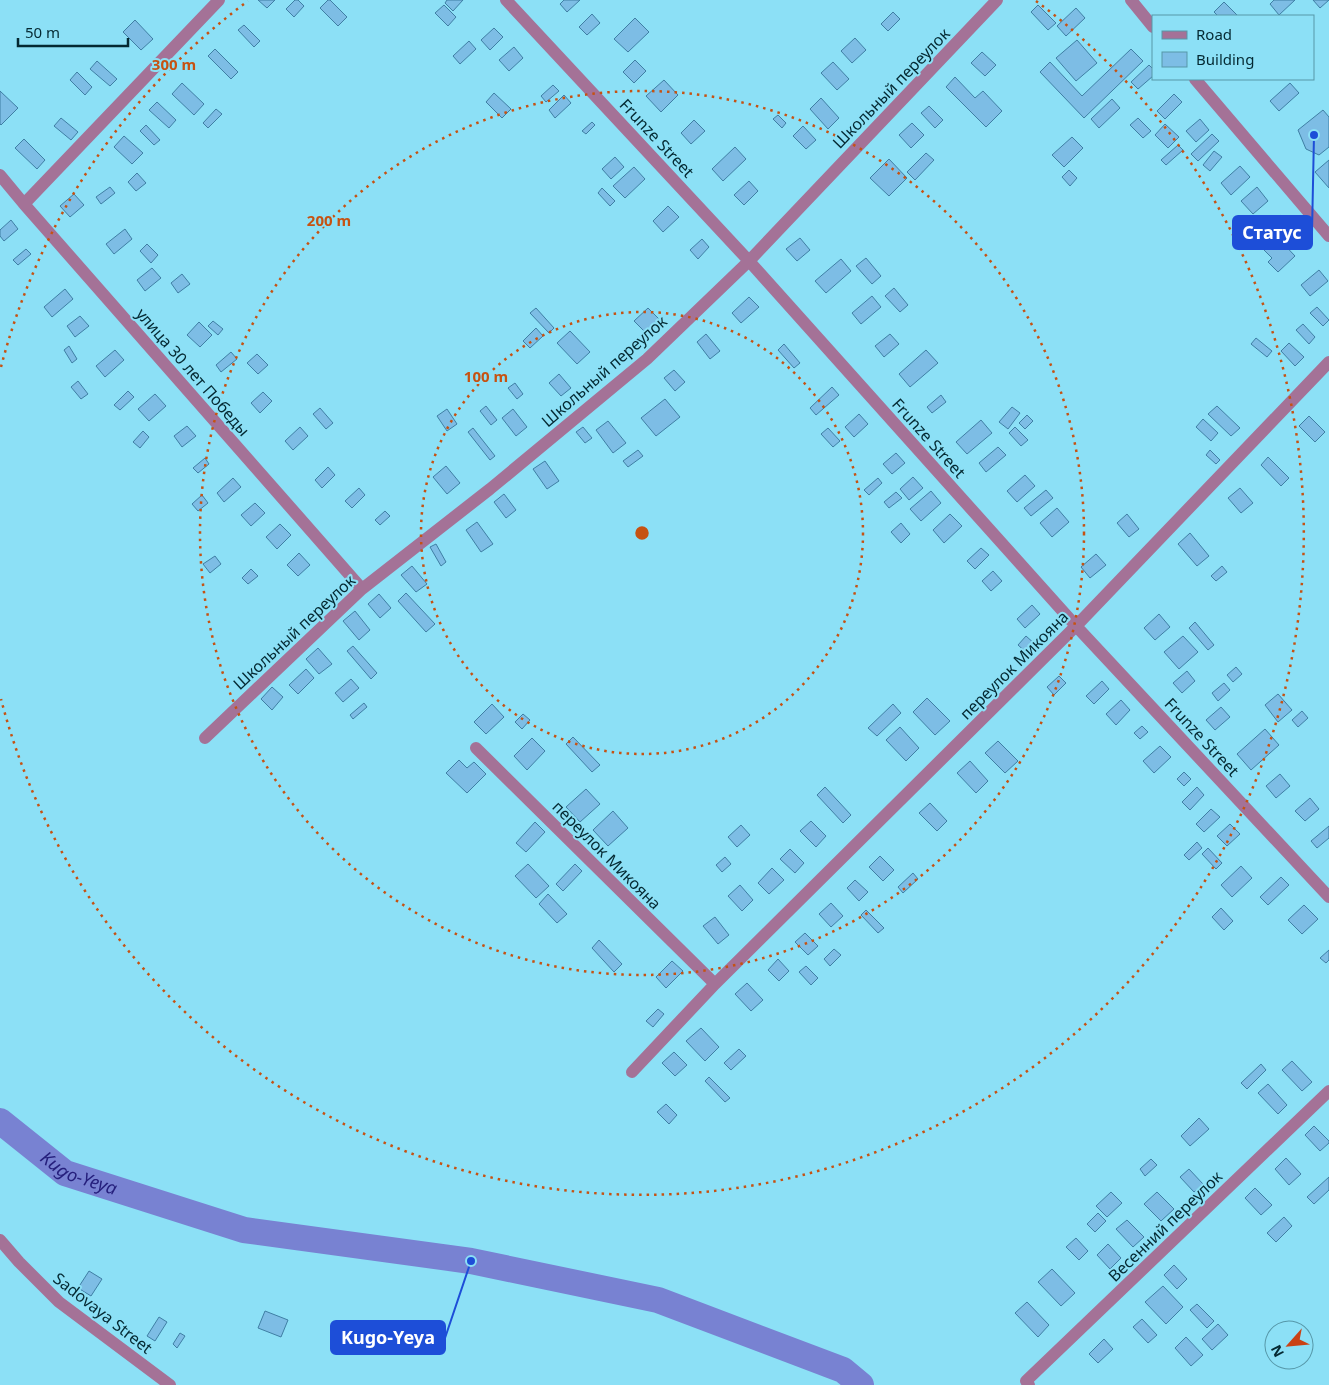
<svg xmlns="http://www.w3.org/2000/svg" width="1329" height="1385" viewBox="0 0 1329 1385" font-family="'Noto Sans',sans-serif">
<rect width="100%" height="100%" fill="#8ce0f6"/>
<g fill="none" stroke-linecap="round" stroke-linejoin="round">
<!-- river -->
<path stroke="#7882d2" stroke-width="26" id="s1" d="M0 1121 65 1173 244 1230 471 1261 658 1300 843 1370 861 1385"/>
</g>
<!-- building -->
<path fill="#7dbde5" stroke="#3f7fa4" d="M258 0H275L267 8Z
M295 0H298L304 6 294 17 286 9Z
M328 0H330L347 17 338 26 320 8Z
M447 0H463L453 11 445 3Z
M564 0H580L567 12 560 4Z
M1274 0H1295L1279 15 1270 4Z
M1313 0H1329L1320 8Z
M1224 2 1238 16H1218L1214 12Z
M444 5 456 17 448 26 435 13Z
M1038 5 1056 23 1048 30 1031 12Z
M1076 8 1085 18 1066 36 1057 26Z
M893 12 900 19 888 31 881 24Z
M592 14 600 23 587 35 579 27Z
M635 18 649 32 628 52 614 39Z
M135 20 153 39 141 50 123 32Z
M244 25 260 41 254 47 238 30Z
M494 28 503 37 490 50 481 40Z
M855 38 866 50 852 63 841 51Z
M1077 40 1097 63 1076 81 1056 58Z
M469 41 476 49 460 64 453 56Z
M514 47 523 58 509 71 499 60Z
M215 49 238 72 231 79 208 56Z
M1131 49 1143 61 1084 118 1040 72 1050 62 1082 96Z
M982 52 996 65 985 76 971 63Z
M635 60 646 71 634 83 623 72Z
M97 61 117 79 110 86 90 69Z
M833 62 849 79 837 90 821 73Z
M1149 65 1153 69V76L1138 89 1131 82Z
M77 72 92 87 85 95 70 80Z
M955 77 975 98 983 91 1002 111 986 127 946 87Z
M664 80 678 95 661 112 646 96Z
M182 83 204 104 194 115 172 94Z
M1290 83 1299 93 1279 111 1270 101Z
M553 85 559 91 546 102 541 96Z
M0 91 18 108 1 125 0 124Z
M494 93 511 109 502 118 486 102Z
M1174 94 1182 102 1165 119 1157 111Z
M564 95 571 103 555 118 549 110Z
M821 98 839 118 828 129 810 109Z
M1112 99 1120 108 1099 128 1091 119Z
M157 102 176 120 169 128 149 110Z
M929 106 943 120 935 128 921 113Z
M216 109 222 114 208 128 203 123Z
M1323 110 1329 117V147L1319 155 1306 149 1298 130Z
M778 115 786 123 782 128 773 119Z
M61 118 78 132 71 140 54 126Z
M1138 118 1151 131 1143 138 1130 125Z
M1200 119 1209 130 1196 142 1186 131Z
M694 120 705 131 691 144 681 133Z
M592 122 595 125 586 134 582 131Z
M912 123 924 135 911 148 899 135Z
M1165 124 1179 137 1168 148 1155 135Z
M146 125 160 140 154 145 140 131Z
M803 126 816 140 806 149 793 136Z
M1212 134 1219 141 1198 161 1191 154Z
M124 136 143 153 132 164 114 147Z
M1072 137 1083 148 1064 167 1052 155Z
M24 139 45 160 37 169 15 148Z
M1178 145 1183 150 1166 165 1161 160Z
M735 147 746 159 723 181 712 169Z
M1214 151 1222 157 1210 171 1203 165Z
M926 153 934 160 915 180 907 172Z
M615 157 624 167 611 179 602 169Z
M889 159 907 178 889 196 870 178Z
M1329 160V188L1315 172Z
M1240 166 1250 177 1231 195 1221 183Z
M634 167 645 179 625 198 613 186Z
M1069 170 1077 178 1070 186 1062 177Z
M137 173 146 183 136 191 128 182Z
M749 181 758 191 744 205 734 195Z
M110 187 115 193 101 204 96 197Z
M1257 187 1268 201 1253 214 1241 201Z
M602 188 615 201 610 206 598 193Z
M74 194 84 205 70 217 60 206Z
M668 206 679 217 663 232 653 221Z
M1281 215 1291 225 1278 238 1295 256 1278 272 1268 262 1272 258 1264 250 1272 242 1263 232Z
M11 220 18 229 4 241 0 236V230Z
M125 229 132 239 114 254 106 244Z
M800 238 810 250 797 261 786 249Z
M702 239 709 247 698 259 690 250Z
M147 244 158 255 151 263 140 251Z
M26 249 31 254 18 265 13 260Z
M866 258 881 276 872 284 856 266Z
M841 259 851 271 826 293 815 281Z
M152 268 161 278 145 291 137 280Z
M1319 270 1328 281 1310 296 1301 285Z
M182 274 190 284 178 293 171 283Z
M894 288 908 305 900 312 885 296Z
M65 289 73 299 52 317 44 307Z
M872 296 881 307 861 324 852 313Z
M749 297 759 307 741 323 732 313Z
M1317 307 1329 320 1323 326 1310 313Z
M536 308 554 328 549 333 530 313Z
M648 308 661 321 647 334 634 321Z
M80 316 89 326 75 337 67 326Z
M213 321 223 329 218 335 208 326Z
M199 322 212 335 200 347 187 335Z
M1303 324 1315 337 1309 344 1296 330Z
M536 328 543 336 530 348 523 341Z
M570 331 590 352 577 364 557 343Z
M706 334 720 351 710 359 697 342Z
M890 334 899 344 884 357 875 346Z
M1256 338 1272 351 1267 357 1251 344Z
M1289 343 1304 357 1295 366 1281 351Z
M784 344 800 363 794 368 778 350Z
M69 346 77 359 72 363 64 350Z
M115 350 124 360 105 377 96 366Z
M926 350 938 363 910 387 899 374Z
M231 352 237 359 221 372 216 365Z
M257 354 268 365 258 374 247 363Z
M674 370 685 382 675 391 664 378Z
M559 374 571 388 561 396 549 383Z
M78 381 88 394 81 399 71 387Z
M515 383 523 394 517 399 508 388Z
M832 387 839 395 816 415 810 408Z
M128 391 134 397 120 410 114 405Z
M263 392 272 401 260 413 251 403Z
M155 394 166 406 149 421 138 409Z
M941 395 946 402 932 413 927 407Z
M665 399 680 417 656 436 641 418Z
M486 406 497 420 491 425 480 411Z
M1217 406 1240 428 1231 436 1208 414Z
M1012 407 1020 413 1008 429 999 422Z
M320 408 333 423 326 429 313 414Z
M447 409 457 424 447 431 437 416Z
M513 409 527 427 516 436 502 418Z
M859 414 868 424 854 437 845 427Z
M1027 415 1033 421 1025 429 1019 423Z
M1309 416 1325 432 1315 442 1299 426Z
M1203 419 1218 433 1211 441 1196 427Z
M981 420 992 433 967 454 956 442Z
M608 421 626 443 613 453 596 430Z
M187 426 196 436 182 447 174 436Z
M300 427 308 436 293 450 285 441Z
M583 427 592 438 585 443 576 432Z
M1015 427 1028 440 1021 446 1009 433Z
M473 428 495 456 490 460 468 432Z
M828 428 840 441 833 447 821 434Z
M143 431 149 437 140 448 133 442Z
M998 447 1006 455 986 472 979 463Z
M638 450 643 456 628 467 623 461Z
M1210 450 1220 460 1216 464 1206 455Z
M896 453 905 463 892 474 883 464Z
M1268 457 1289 478 1281 486 1261 465Z
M205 458 209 464 198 473 193 468Z
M545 461 559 481 547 489 533 469Z
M446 466 460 483 447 494 433 477Z
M328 467 335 475 322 488 315 480Z
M1025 475 1035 486 1017 502 1007 491Z
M913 477 923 488 909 500 900 489Z
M233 478 241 487 224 502 217 493Z
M878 478 882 483 869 495 864 490Z
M359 488 365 495 352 508 345 501Z
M1240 488 1253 503 1241 513 1228 498Z
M1046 490 1053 498 1031 516 1024 508Z
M931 491 941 503 921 521 910 509Z
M896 492 902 498 889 508 884 502Z
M504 494 516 510 506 518 494 502Z
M202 495 208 503 198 511 192 504Z
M255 503 265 513 251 526 241 515Z
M1057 508 1069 522 1052 537 1040 523Z
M385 511 390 516 380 525 375 520Z
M950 514 962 526 944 543 933 530Z
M1127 514 1139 529 1129 537 1117 523Z
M477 522 493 544 481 552 466 530Z
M901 523 910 534 901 543 891 532Z
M280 524 291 535 277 549 266 537Z
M1190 533 1209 556 1197 566 1178 544Z
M436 544 446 562 441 566 430 547Z
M981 548 989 555 975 569 967 561Z
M299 553 310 565 298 576 287 565Z
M1096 554 1106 565 1090 578 1081 567Z
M215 556 221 564 210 573 203 564Z
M412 566 427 584 416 592 401 575Z
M1222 566 1227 572 1216 581 1211 576Z
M251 569 258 576 248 584 242 578Z
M993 571 1002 581 991 591 982 581Z
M406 593 435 624 426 632 398 601Z
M379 594 391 608 380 618 368 604Z
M1032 605 1040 614 1025 628 1017 619Z
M355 611 370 630 359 640 343 621Z
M1159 614 1170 627 1155 640 1144 628Z
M1195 622 1214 645 1208 650 1189 628Z
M1026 636 1036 645 1028 654 1018 645Z
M1183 636 1198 652 1179 669 1164 652Z
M353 646 377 673 371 679 347 651Z
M318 648 332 664 319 674 306 659Z
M1236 667 1242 674 1233 682 1227 675Z
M306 669 314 678 298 694 289 685Z
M1187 671 1195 681 1182 693 1173 683Z
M1059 676 1066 683 1054 695 1047 687Z
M351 679 359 688 343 702 335 693Z
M1102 681 1109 689 1094 704 1086 696Z
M1224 683 1230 690 1218 701 1212 693Z
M272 687 283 697 272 710 261 699Z
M1278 694 1292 710 1278 722 1265 705Z
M927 698 950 721 935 735 913 712Z
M1121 700 1130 710 1116 725 1106 714Z
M364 703 367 707 353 719 350 715Z
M492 704 504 717 486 734 474 722Z
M893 704 901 713 877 736 868 728Z
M1221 707 1230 717 1215 730 1206 720Z
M1302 711 1308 718 1298 727 1292 720Z
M523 714 530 720 522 729 515 722Z
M1142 726 1148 732 1140 739 1134 733Z
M900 727 919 748 906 761 886 740Z
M1265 729 1279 745 1251 770 1237 754Z
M573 737 600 765 592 772 566 744Z
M532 738 545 751 527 770 514 756Z
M998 741 1018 761 1005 773 985 753Z
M1160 746 1171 757 1154 773 1143 761Z
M459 760 467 768 474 762 486 774 467 793 446 773Z
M970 761 988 781 976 793 957 773Z
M1184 772 1191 779 1184 786 1177 779Z
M1280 774 1290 786 1276 798 1266 786Z
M825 787 851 815 843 823 817 795Z
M1197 787 1204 795 1190 810 1182 802Z
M586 789 600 804 580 822 566 807Z
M1310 798 1319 809 1305 821 1295 811Z
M930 803 947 821 937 831 919 813Z
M1211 809 1220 817 1204 832 1196 824Z
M613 811 628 828 608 846 593 830Z
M811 821 826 836 816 847 800 831Z
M535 822 545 832 526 852 516 843Z
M1230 824 1240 834 1227 846 1217 836Z
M741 825 750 835 737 847 728 837Z
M1329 826V838L1317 848 1311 841Z
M1197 842 1202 848 1189 860 1184 855Z
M1208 848 1222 863 1216 869 1202 854Z
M790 849 804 863 795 873 780 859Z
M880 856 894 870 883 881 869 867Z
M725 857 731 864 722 872 716 865Z
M528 864 549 886 536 898 515 876Z
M575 864 582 871 563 891 556 884Z
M1241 866 1252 878 1232 897 1221 885Z
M772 868 784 880 769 894 758 883Z
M913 873 918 879 903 893 898 887Z
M1281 877 1289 885 1268 905 1260 897Z
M855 880 868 892 859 901 847 888Z
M740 885 753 900 742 911 728 896Z
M548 894 567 914 557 923 539 904Z
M831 903 843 916 831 927 819 914Z
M1304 905 1318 919 1302 934 1288 920Z
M1221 908 1233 921 1224 930 1212 917Z
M866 910 884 928 878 933 861 915Z
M715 917 729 935 718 944 703 926Z
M805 933 818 946 808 955 795 942Z
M599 940 622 964 614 972 592 948Z
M834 949 841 955 830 966 824 959Z
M1329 950V960L1326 963 1320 958Z
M778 959 789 971 779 981 768 970Z
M672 961 683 971 666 988 656 977Z
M806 966 818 978 811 985 799 972Z
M747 983 763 1000 751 1011 735 994Z
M658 1009 664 1014 653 1027 646 1021Z
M701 1028 719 1047 705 1061 686 1041Z
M739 1049 746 1056 731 1070 724 1063Z
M674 1052 687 1065 675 1076 662 1063Z
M1292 1061 1312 1082 1302 1091 1282 1070Z
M1261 1064 1266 1070 1247 1089 1241 1083Z
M709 1077 730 1098 725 1102 705 1081Z
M1268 1084 1287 1105 1278 1114 1258 1093Z
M666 1104 677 1115 669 1124 657 1112Z
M1199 1118 1209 1129 1190 1146 1181 1136Z
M1314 1126 1329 1141V1143L1320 1151 1305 1135Z
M1286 1158 1301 1174 1289 1185 1275 1169Z
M1151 1159 1157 1165 1145 1176 1140 1169Z
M1189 1169 1203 1184 1194 1192 1180 1177Z
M1329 1177V1190L1314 1204 1307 1197Z
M1255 1188 1272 1205 1261 1215 1245 1198Z
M1111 1192 1122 1203 1107 1217 1096 1206Z
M1157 1192 1174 1209 1161 1221 1144 1204Z
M1098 1213 1106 1221 1095 1232 1087 1224Z
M1284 1217 1292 1226 1276 1242 1267 1233Z
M1127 1220 1144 1237 1133 1247 1116 1229Z
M1076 1238 1088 1251 1079 1260 1066 1247Z
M1108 1244 1121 1258 1110 1269 1097 1255Z
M1174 1265 1187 1279 1177 1289 1164 1275Z
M1052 1269 1075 1293 1061 1306 1038 1282Z
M89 1271 102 1279 91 1296 78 1288Z
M1163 1286 1183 1307 1166 1324 1145 1302Z
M1027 1302 1049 1325 1038 1337 1015 1313Z
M1197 1304 1214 1321 1207 1328 1190 1310Z
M265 1311 288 1320 281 1337 258 1328Z
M159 1317 167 1322 155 1341 147 1336Z
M1142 1319 1157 1335 1148 1343 1133 1327Z
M1218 1324 1228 1335 1212 1350 1202 1339Z
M180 1333 185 1336 177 1348 173 1344Z
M1186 1337 1203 1355 1191 1366 1175 1348Z
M1104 1339 1113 1349 1098 1363 1089 1354Z"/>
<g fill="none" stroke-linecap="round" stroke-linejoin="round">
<!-- minor -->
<path stroke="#a47297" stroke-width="12" d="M506 0 749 261 1076 626 1329 897
M1131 0 1153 27
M1195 79 1329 236
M0 175 24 204 362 589
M24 204 219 0
M205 738 362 589 490 489 647 359 749 261 997 0
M476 748 715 984
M632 1072 715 984 1076 626 1329 362
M0 1240 19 1262 59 1302 170 1385
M1029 1385 1026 1381 1329 1091"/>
</g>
<!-- distance rings -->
<g fill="none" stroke="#c65212" stroke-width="2.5" stroke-dasharray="2.5 5">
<circle cx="642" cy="533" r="221"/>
<circle cx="642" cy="533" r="442"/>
<path d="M1 367A662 662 0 0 1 248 1M1036 1A662 662 0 1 1 1 699"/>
</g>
<g text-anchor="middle" stroke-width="4" stroke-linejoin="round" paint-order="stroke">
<!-- street labels -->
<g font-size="16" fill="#042932" stroke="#8ce0f6">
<text transform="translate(891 88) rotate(-46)" y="6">Школьный переулок</text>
<text transform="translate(657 138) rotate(47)" y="6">Frunze Street</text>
<text transform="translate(604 371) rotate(-41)" y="6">Школьный переулок</text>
<text transform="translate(193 372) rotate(49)" y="6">улица 30 лет Победы</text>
<text transform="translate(929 438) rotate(48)" y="6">Frunze Street</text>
<text transform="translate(294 632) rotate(-43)" y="6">Школьный переулок</text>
<text transform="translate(1014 665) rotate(-45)" y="6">переулок Микояна</text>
<text transform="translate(1202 737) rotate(47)" y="6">Frunze Street</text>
<text transform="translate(607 855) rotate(45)" y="6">переулок Микояна</text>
<text transform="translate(1165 1226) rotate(-44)" y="6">Весенний переулок</text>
<text transform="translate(103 1313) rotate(38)" y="6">Sadovaya Street</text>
</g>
<!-- water labels -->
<g font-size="18" font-style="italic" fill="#26207d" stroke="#8ce0f6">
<text dy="6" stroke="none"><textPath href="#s1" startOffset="96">Kugo-Yeya</textPath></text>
</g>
</g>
<circle cx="642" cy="533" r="8" fill="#c65212" stroke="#8ce0f6" stroke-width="2.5"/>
<g font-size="15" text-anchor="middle" font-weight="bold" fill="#c65212" stroke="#8ce0f6" stroke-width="4" stroke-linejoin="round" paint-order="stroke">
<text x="174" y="70">300 m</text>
<text x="329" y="226">200 m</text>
<text x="486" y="382">100 m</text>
</g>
<!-- callouts -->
<path fill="none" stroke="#1d4ed8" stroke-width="2" d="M1314 135L1312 232M471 1261L445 1338"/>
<g fill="#1d4ed8" stroke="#8ce0f6" stroke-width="2">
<circle cx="1314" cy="135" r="5"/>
<circle cx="471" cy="1261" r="5"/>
</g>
<g fill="#1d4ed8" stroke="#1d4ed8" stroke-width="2">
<rect x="1233" y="216" width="79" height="33" rx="5"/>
<rect x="331" y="1321" width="114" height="33" rx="5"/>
</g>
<g font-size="18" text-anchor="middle" font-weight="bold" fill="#fff">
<text x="1272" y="239">Статус</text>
<text x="388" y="1344">Kugo-Yeya</text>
</g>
<!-- legend -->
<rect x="1152" y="15" width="162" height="65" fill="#8ce0f6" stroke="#5697a8"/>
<rect x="1162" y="31" width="25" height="8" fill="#a47297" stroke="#5697a8"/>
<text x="1196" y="40" font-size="15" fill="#042932">Road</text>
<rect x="1162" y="52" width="25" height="15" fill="#7dbde5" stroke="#5697a8"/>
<text x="1196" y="65" font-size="15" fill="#042932">Building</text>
<!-- north arrow -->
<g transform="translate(1289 1345) rotate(243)"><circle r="24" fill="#8ce0f6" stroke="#5697a8"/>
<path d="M0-4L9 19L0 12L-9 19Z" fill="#ca4214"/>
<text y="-8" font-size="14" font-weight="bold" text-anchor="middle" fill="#042932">N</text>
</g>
<!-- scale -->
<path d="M18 38v8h110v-8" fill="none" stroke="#042932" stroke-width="2.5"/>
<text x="25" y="38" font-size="15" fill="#042932" stroke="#8ce0f6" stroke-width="4" paint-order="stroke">50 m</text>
</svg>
